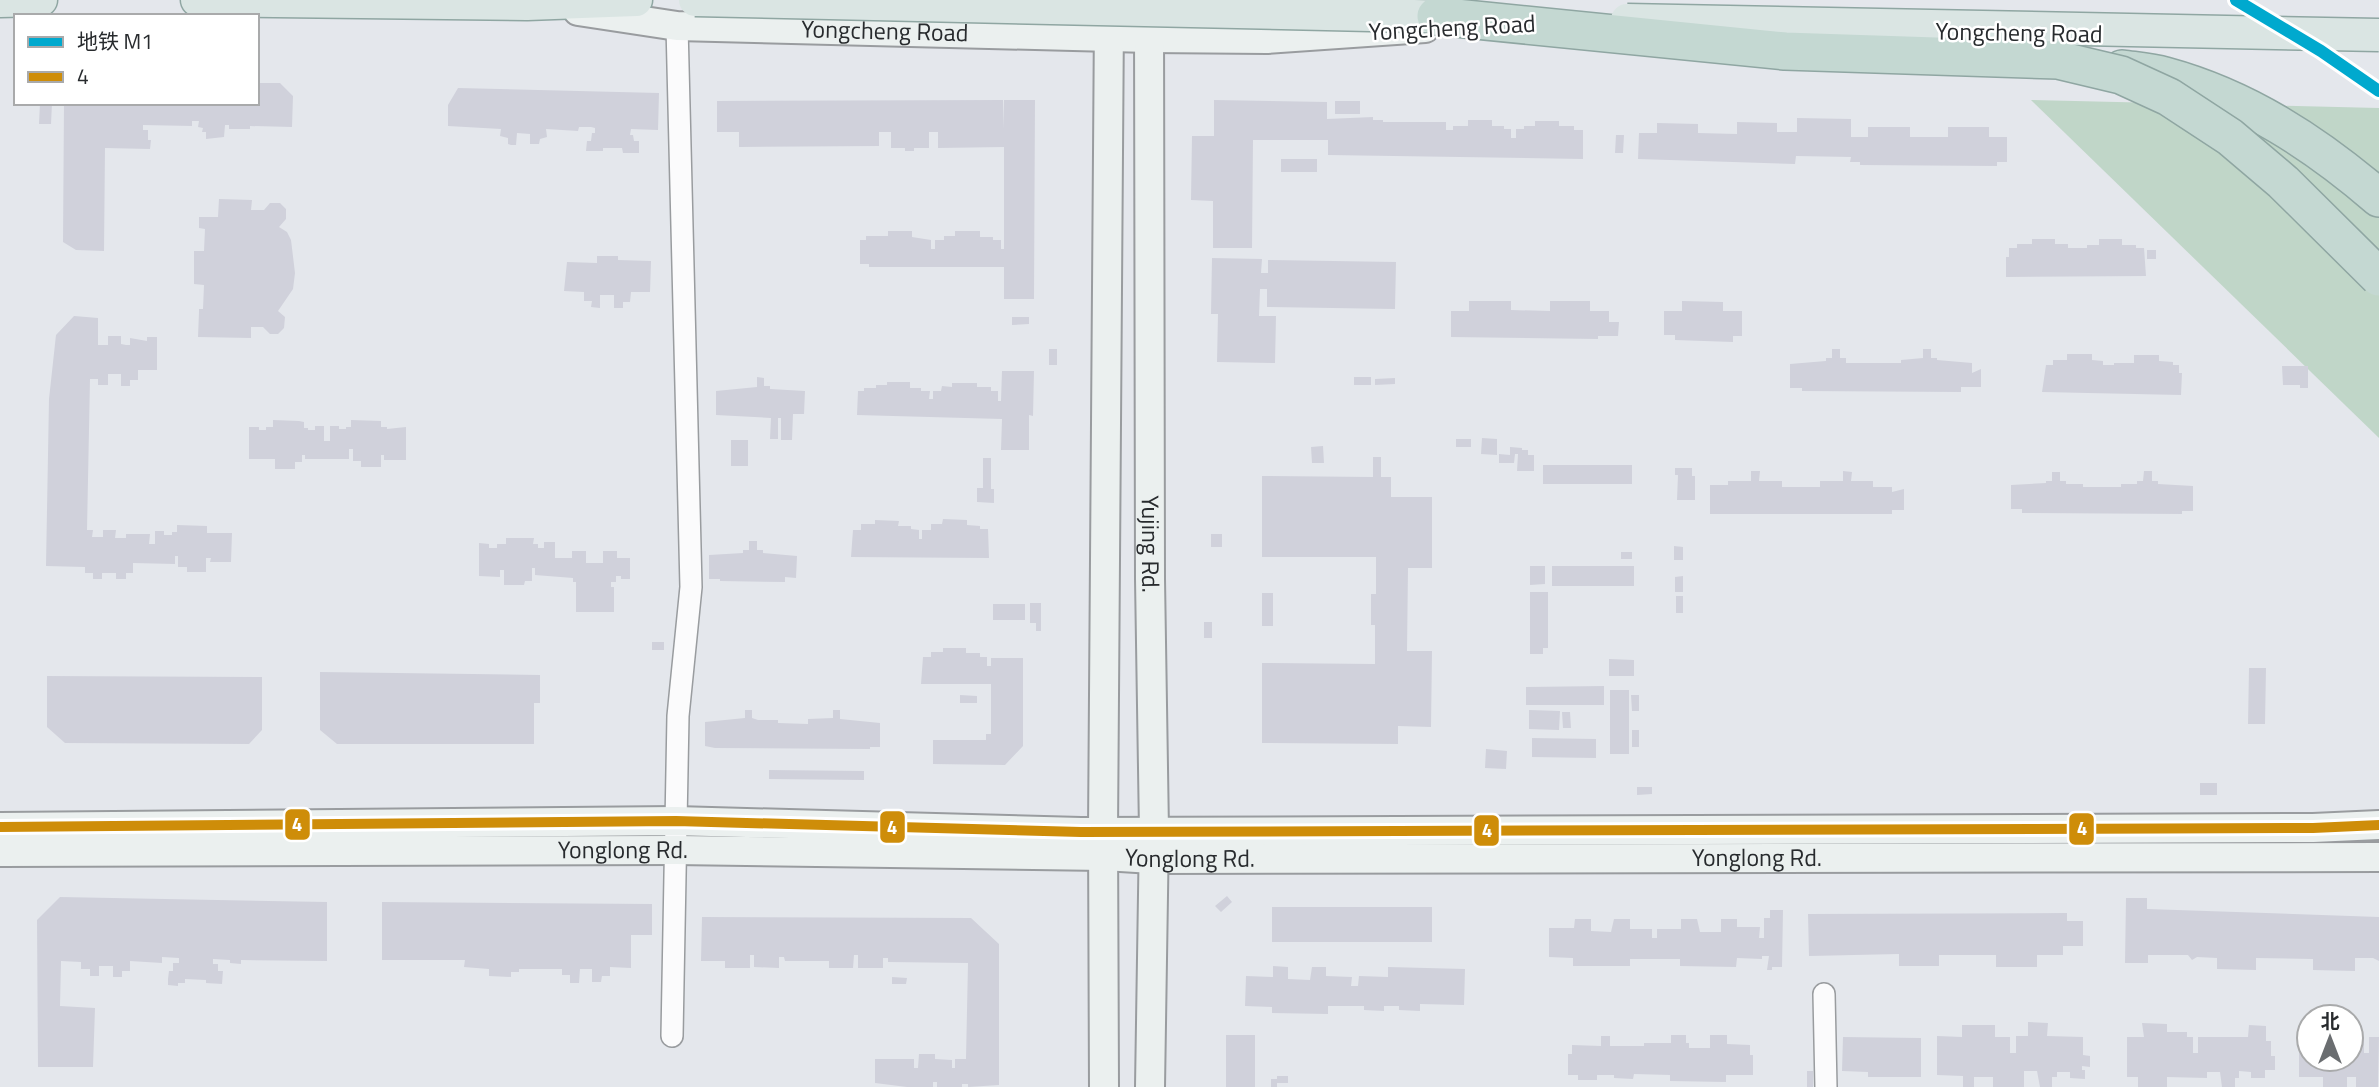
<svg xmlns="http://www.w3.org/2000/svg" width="2379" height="1087" viewBox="0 0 2379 1087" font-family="'Titillium Web','Noto Sans SC',sans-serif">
<rect width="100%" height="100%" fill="#e4e7ec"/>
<!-- green -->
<path fill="#c0d6c8" d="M2031 100 2379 108V438Z"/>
<!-- building -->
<path fill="#d0d1db" d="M257 83H280L293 96 292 127 250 126V129H229V125H225L224 137 206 139V132H202L203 128 198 127 199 121H192V126L143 125V130H148V140H151L150 149 105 148 104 251 76 250 63 242 64 103H257Z
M458 88 659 93 658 130 631 129 630 135H633L634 141H639V153H623L622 148H603V151H586L587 141H591L592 133H595V128L591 127H579L578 131 546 129 547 137 540 139 539 144H530V134L517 133 516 145H511L508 144V138L500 136 501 129 448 126V105Z
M1003 100 1004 129V100H1035L1034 299H1004V267H869V264H860V240H866V236H888V231H912V237L931 240V249H935V240H944V236H955V231H980V237H993V240H1001V249H1004V147L938 148V132H929V148H914V151H905V148H891V132H879V146L739 147V132H717V101Z
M1214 100 1327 102V119L1373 117V120H1383V122H1446V130H1453V126H1468V120H1492V126H1504V129H1511V138H1516V129H1524V126H1535V121H1559V126H1574V130H1583V159L1328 155V140H1253L1252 248H1213V201L1191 200 1192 136H1214Z
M1335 101H1360V114H1335Z
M40 103H52L51 124H39Z
M1797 118 1851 119V137H1868V127H1910V137H1948V127H1989V137H2007V162H1997V166L1860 165V162H1850L1851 157 1796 156 1795 164 1638 159 1639 133H1657V123L1698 124V133L1737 134V122L1777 123V132H1797Z
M1616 135H1624L1623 153H1615Z
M1281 159H1317V172H1281Z
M219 199 252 200 251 210H264L270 203H280L286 209V219L279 227 287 232 291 240 295 273 293 289 278 311 285 317 284 328 278 334H270L263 327H251V338L198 337 199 312V309H203L204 285 194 284V251H204L205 229 199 228V217H218Z
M2032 239H2055V244H2068V248H2087V245H2099V239H2122V245H2136V248H2144L2146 276 2006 277V257H2009V248H2017V244H2032Z
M2147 250H2156V259H2147Z
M597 256H618V260L651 261 650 292H631L630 302H623V308H614V295H600V308L591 307 592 301H584V292L564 291 567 262 597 263Z
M1212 258 1262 259 1261 273H1268V260L1396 262 1395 309 1267 307V289H1260L1259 316H1276L1275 363 1217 362 1218 314H1211Z
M1469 301H1511V310L1550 311V301H1590V311H1609V322H1619L1618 336H1598V339L1451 337V311H1469Z
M1682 301 1723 302V311H1742V336H1733V342L1675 340V335H1664V311H1682Z
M74 316 98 318V345H108V336H121V344L126 345H130V338L147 341V337H157V370H138V380H130V386H121V374H108V385H98V379H90L87 530H93L92 537H103V530H116L115 538H126V534H150L149 544H155V531H164V535H172V532H177V525L207 526V533H232L231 562H210L211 558H206V572H187V567H178V556H175V564L133 563V573H126V579H116V573H102V579H93V573H85V567L46 566 49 399 56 335Z
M1012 317H1029V324L1012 325Z
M1049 349H1057V365H1049Z
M1832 349H1840V358H1846V363H1901V360L1923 358V349H1931V358H1937V360L1972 363V373L1981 369V387H1961V392L1802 391V388H1790V364L1826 361V358H1832Z
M2067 354H2092V360L2103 361V365H2114V363H2134V355H2159V361L2173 362V365H2179V373H2182L2181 395 2042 392 2046 365H2053V360H2067Z
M2282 366H2308V388H2300V385H2283Z
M1002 371H1034L1033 416 1029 415V450H1001L1002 419 857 415 858 391H864V388H876V385H887V382H910V388H921V391H930L929 399H933V391H941L942 386 952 387V383H977V387H991V391H998V401H1001Z
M757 377 764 378V386H770V389L805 391 804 414H793L792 440H781V418H778V439H770L771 418 716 415V391L757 387Z
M1354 377H1371V385H1354Z
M1395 378V384L1375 385V379Z
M273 420 299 421 304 422V428H308V430H315V426H324V441H330V426H339V429H346V427H351V420L381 421V427H387V429L406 427V460H384V455H381V467H361V461H353V449H349V459H305V455H302V462H295V469H275V459H249V427H259V430H266V427H273Z
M1482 438 1497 439V455L1481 454Z
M1456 439H1471V447H1456Z
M731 440H748V466H731Z
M1323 446 1324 463H1312L1311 447Z
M1510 447 1522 448V450H1528V455H1534V471H1517L1518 454H1515L1514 463H1499V454L1510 455Z
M1373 457H1381V477H1391V497H1432V568H1408L1407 651H1432L1431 727 1398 726V744L1262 743V663L1375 664V625H1371V594H1376V557H1262V476L1373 477Z
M983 458H991V489H994V503L977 502V488H983Z
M1543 465H1632V484H1543Z
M1675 468H1692V476H1695V500H1677L1678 475H1675Z
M1751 471H1760L1759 481H1782V487H1820V481H1843V471L1852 472 1851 481H1873V487H1892V492L1904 489V510H1892V514H1710V485H1728V481H1751Z
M2144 471H2152V481H2158V484L2193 486V511H2182V514L2022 513V509H2011V485L2046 483V481H2052V472H2060V481H2066V484H2083V487H2121V484H2137V481H2143Z
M943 519 967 520V525L980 526V529H988L989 558 851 557 853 530H861V524H875V520L899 521 898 526H911V529L919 530V539H922V530H931V524H942Z
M1211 534H1222V547H1211Z
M506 538H534L533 544H538V548H544V542H555V558H572V551H586V563H603V551H617V558H630V579H621V576H616V582H611V587H614V612H576V582H573V578L535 575V568H532V581H525L524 585H504V570H500V577L479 576V543L489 544V548H497V544H506Z
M749 541H757V550H763V553L797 556 796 578 785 577V582L720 581V579H709V555L743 553V550H749Z
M1674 546 1683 547V560H1674Z
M1621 552H1632V559H1621Z
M1530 566H1545V584L1530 585Z
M1552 566H1634V586H1552Z
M1683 576V592H1675V577Z
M1530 592H1548V648H1543V654H1530Z
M1262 593H1273V626H1262Z
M1676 596H1683V613H1676Z
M1030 603H1041V631H1036V623H1030Z
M993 604H1025V620H993Z
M1204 622H1212V638H1204Z
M652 642H664V650H652Z
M943 648H966V653H980V657H987V666H991V658H1023V746L1005 765 933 764V740H986V734H991V684H921L923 657H931V652H943Z
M1609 659 1634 660V676H1609Z
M2249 668H2266L2265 724H2248Z
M320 672 540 675V703H534V744H337L320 730Z
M47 676 262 677V730L249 744 65 743 47 727Z
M1604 686V705H1526V687Z
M1610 690H1629V754H1610Z
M960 695 977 696V703H960Z
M1631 695H1639V711H1632Z
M745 710H752V718L758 720H778V723L808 724V719L833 718V710H840V719L880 723V747H870V749L715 748 705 746V722L745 718Z
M1529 710 1560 711 1559 730 1529 729Z
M1562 712H1570L1571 728H1563Z
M1632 730H1639V747H1632Z
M1532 738 1596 739V758L1532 757Z
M1486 749 1507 751 1506 769 1485 768Z
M769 770 864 771V780L769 779Z
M2200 783H2217V795H2200Z
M1637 787H1652V794L1637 795Z
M1227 896 1232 902 1221 912 1215 906Z
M60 897 327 902V961L241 960V964L230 963V960L213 959V964H218V971H223L222 984 206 983V980L185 979V983H178V986L168 985V979L169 971H173V963H179V958L162 957V963L130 961V971H122V977H113V966H99V976H90V969H81V962L61 961 60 1006 95 1008 93 1067H38L37 920Z
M2126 898H2147V909L2379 917V961L2373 958H2355V971L2313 970V959L2256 958V970L2217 969V958L2197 957 2192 960 2188 955H2148V963H2125Z
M382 902 652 904V935H631V968L610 967V976H602L601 982H592V969H580L579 983H570V975H562V969H519V972H511V977L489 976V969L464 967 465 960H382Z
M1272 907H1432V942H1272Z
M1770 910H1783L1782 967H1772V970H1767L1769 956H1762V959L1737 958 1736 967 1680 966V959H1630V966H1573V958L1549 957V928H1574L1575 919H1591V931L1611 932 1614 919H1630V929H1652V938H1657V929H1681V919H1697L1700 932H1721V919H1737V927H1760L1759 938H1764V918H1770Z
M2067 913V921H2083V946H2063V955H2037V967H1996V955H1939V966H1899V954L1809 956 1808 914Z
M702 917 971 918 999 944V1085L968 1087V1084H962V1087H937V1082H933V1087H907L875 1083V1059H914V1068H918L919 1054H935V1059L952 1060V1068H955V1059H966L968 963 888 962V958H883V968H858V955H854L853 968H829V961H785L784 957H779V968L754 967V955H750V968H725V961H701Z
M1273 966 1288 967V979L1310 980 1312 967H1326V976L1352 977 1351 986H1358L1359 976 1388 977V967L1465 969 1464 1005 1420 1004V1011L1399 1010V1006H1384V1011L1364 1010V1006H1328V1014L1272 1013V1007L1245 1006 1246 976 1273 977Z
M892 977 907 978 906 984H892Z
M2028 1022 2048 1023 2047 1036 2083 1037V1055L2090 1056V1067L2082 1066V1070H2085V1079L2070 1078V1072H2057V1077H2052V1087H2040L2037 1071H2024V1087H1993V1077H1974V1087H1963V1076L1937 1075V1036L1962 1037V1025H1995V1037H2010V1053H2016V1036H2028Z
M2142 1023 2167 1024V1032H2187V1037H2193V1053H2198V1037H2248L2249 1025 2266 1026V1041H2271V1056H2275V1070H2265V1078H2251V1072L2239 1071V1078H2235V1087H2222L2220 1072H2207V1078L2167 1077V1087H2138V1077H2127V1037H2144Z
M1226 1035H1255V1087H1226Z
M1671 1035H1686V1043H1689V1048H1710V1035H1727V1044L1750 1045V1055H1753V1075H1726V1082L1670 1081V1075L1634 1074 1633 1079 1614 1078V1075H1597V1080H1578V1075H1568V1054H1572V1045L1601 1046V1036H1610V1046H1644V1043H1671Z
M1843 1037 1921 1038V1077H1868V1072L1842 1071Z
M2299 1037H2309V1059H2351V1037H2364V1053H2369V1037H2379L2378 1087H2356V1077H2347V1087H2323V1077H2299Z
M1807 1071H1813V1087H1807Z
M1277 1076H1288V1083H1277V1087H1271V1079H1277Z"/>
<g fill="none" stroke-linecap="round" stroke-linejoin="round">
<defs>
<path id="street" d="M1824 994 1826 1087
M672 1036 678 716 691 587 677 26"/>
<g id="secondary">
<path id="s1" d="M578 11 677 26 1149 38 1267 39 1425 28"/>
<path id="s2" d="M1149 19 1150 579 1154 831 1150 1087"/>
<path d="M0 827 676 821 1081 832 2313 828 2379 825"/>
<path id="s3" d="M0 852 675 850 1104 856 1153 859 2379 857"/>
<path d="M1104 1087 1103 831 1109 17"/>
</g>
<path id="primary" d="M197 0 527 4 636 0
M0 1 41 0"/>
<path id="highway" d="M2122 69C2136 71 2151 72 2165 76 2246 98 2315 143 2379 198"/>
</defs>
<!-- street casing -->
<use href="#street" stroke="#999c9f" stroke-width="24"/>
<!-- secondary casing -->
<use href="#secondary" stroke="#999c9f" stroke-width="32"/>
<!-- primary casing -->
<use href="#primary" stroke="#8fa6a2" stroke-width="35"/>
<!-- highway casing -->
<use href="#highway" stroke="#8fa6a2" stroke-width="40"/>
<!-- street -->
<use href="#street" stroke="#fbfbfc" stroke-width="21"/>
<!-- secondary -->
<use href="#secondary" stroke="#ebf0ef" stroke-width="28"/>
<!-- primary -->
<use href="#primary" stroke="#dae5e3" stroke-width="32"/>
<!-- highway -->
<use href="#highway" stroke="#c4d8d2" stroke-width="37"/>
<defs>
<path id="primary-bridge" d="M695 0 1459 17
M1627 20 2379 35"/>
<path id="highway-bridge" d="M1436 16 1785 51 2058 60 2121 75 2169 97 2230 137 2283 182 2379 277"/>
</defs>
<!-- primary-bridge casing -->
<use href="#primary-bridge" stroke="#8fa6a2" stroke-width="35" stroke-linecap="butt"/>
<!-- highway-bridge casing -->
<use href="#highway-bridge" stroke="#8fa6a2" stroke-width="40" stroke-linecap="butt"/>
<!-- primary-bridge -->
<use href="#primary-bridge" stroke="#dae5e3" stroke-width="32"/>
<!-- highway-bridge -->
<use href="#highway-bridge" stroke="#c4d8d2" stroke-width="37"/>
<defs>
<path id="bus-1" d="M0 827 676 821 1081 832 2313 828 2379 825"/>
</defs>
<!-- bus-1 casing -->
<use href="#bus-1" stroke="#fff" stroke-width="16"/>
<!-- bus-1 -->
<use href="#bus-1" stroke="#ce8d09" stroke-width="10"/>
<defs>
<path id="metro-1" d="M2236 0 2321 51 2379 91"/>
</defs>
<!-- metro-1 casing -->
<use href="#metro-1" stroke="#fff" stroke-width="18"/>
<!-- metro-1 -->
<use href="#metro-1" stroke="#00a9ce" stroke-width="12"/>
</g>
<g text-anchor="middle" stroke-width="5" stroke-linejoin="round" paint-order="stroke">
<!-- street labels -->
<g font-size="24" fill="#282b2e" stroke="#fff">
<text transform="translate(1452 28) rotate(-3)" y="8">Yongcheng Road</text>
<text dy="8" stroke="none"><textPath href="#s1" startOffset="308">Yongcheng Road</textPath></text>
<text transform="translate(2019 33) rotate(1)" y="8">Yongcheng Road</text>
<text dy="8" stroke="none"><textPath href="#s2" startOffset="525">Yujing Rd.</textPath></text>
<text dy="8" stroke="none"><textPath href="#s3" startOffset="623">Yonglong Rd.</textPath></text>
<text dy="8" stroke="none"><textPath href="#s3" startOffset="1190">Yonglong Rd.</textPath></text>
<text dy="8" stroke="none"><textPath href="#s3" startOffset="1757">Yonglong Rd.</textPath></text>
</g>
</g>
<g stroke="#fff" stroke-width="2.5">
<rect x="284" y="808" width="27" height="33" rx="7" fill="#ce8d09"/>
<rect x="879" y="810" width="27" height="34" rx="7" fill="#ce8d09"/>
<rect x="2068" y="812" width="27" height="34" rx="7" fill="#ce8d09"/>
<rect x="1473" y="814" width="27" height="33" rx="7" fill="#ce8d09"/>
</g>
<g font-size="19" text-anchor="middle" font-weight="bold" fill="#fff">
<text x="297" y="831">4</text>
<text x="892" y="834">4</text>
<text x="2082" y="835">4</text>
<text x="1487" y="837">4</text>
</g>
<!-- legend -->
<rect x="14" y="14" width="245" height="91" fill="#ffffff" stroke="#a9aaab" stroke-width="2"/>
<rect x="28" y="37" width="35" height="10" fill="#00a9ce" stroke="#a9aaab" stroke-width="2"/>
<text x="77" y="49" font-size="21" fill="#282b2e">地铁 M1</text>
<rect x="28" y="72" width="35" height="10" fill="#ce8d09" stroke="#a9aaab" stroke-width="2"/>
<text x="77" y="84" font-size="21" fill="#282b2e">4</text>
<!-- north arrow -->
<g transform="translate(2330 1038)"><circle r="33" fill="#ffffff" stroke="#a9aaab" stroke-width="2"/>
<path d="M0-5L12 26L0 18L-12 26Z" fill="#6a6d70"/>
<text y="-10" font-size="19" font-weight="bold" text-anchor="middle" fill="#282b2e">北</text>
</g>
</svg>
